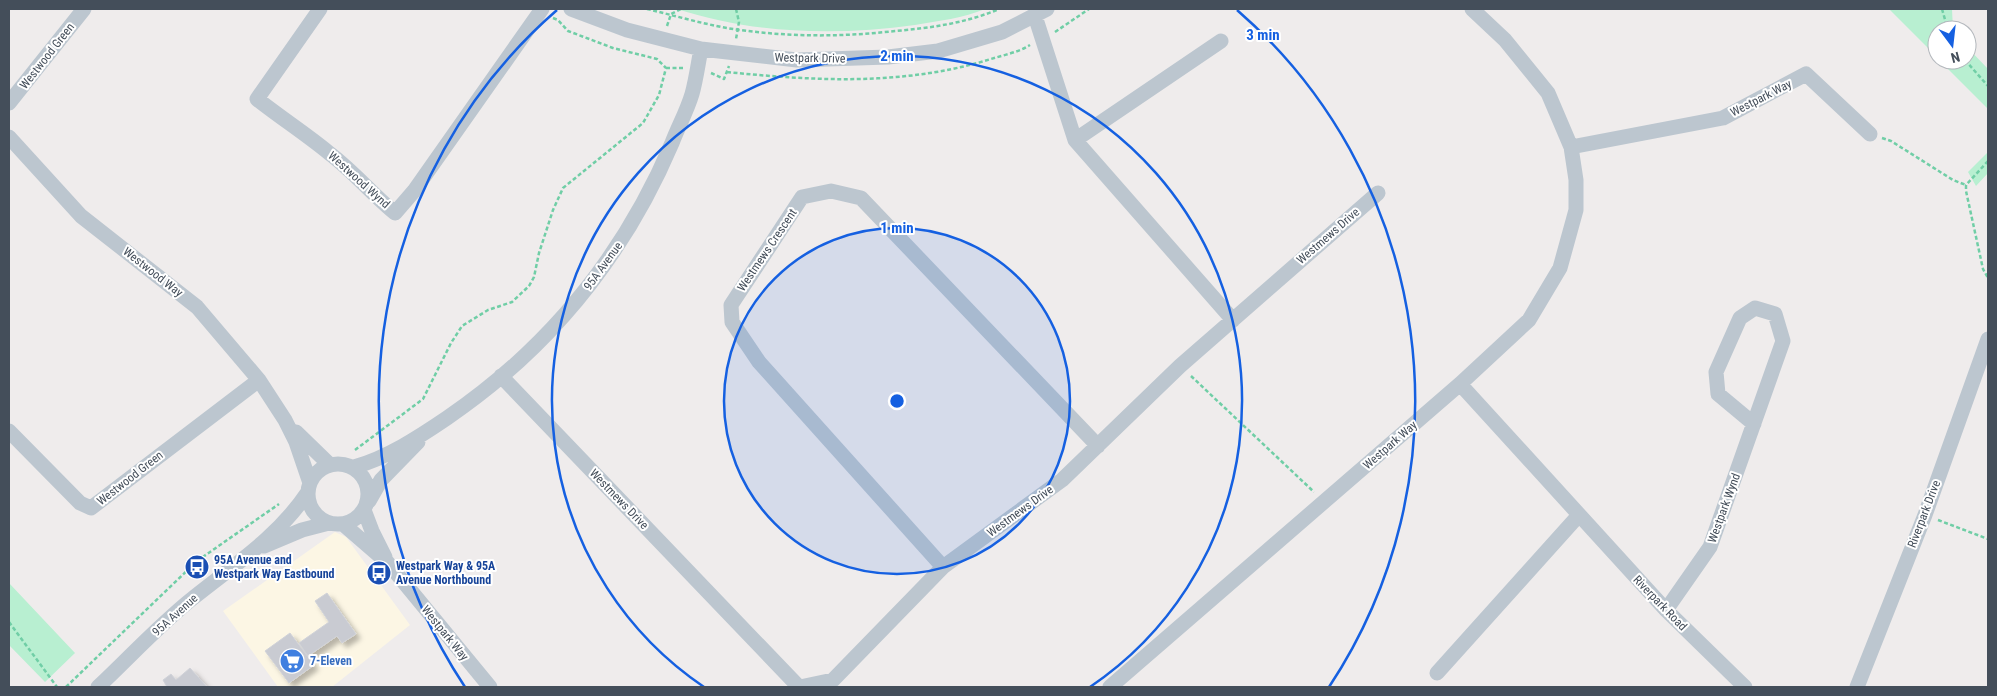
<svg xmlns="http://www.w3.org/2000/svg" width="1997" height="696" viewBox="0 0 1997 696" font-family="'Roboto Condensed',sans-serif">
<defs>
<filter id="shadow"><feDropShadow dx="4.5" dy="4.5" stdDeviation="2.5" flood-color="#0004"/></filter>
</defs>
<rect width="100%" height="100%" fill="#efecec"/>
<!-- commercial -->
<path fill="#fcf6e4" d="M335 532 346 537 410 625 332 687H278L223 611Z"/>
<!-- green -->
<path fill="#b8efd1" d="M677 9H985C964 18 938 21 915 25 835 36 754 34 677 9Z
M1889 9H1952L1953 30H1937V57Z
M1967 47 1988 69V109L1939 60H1967Z
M1988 152V173L1976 186 1968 172Z
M9 583 75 653 45 682 9 645Z"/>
<!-- building -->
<path fill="#c9cbd2" stroke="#d0d2d8" filter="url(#shadow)" d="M327 593 356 634 342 643 337 636 308 656 299 643 329 622 315 601Z
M290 633 314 665 289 683 265 651Z
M190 668 207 687H167L163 680 171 674 176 680Z"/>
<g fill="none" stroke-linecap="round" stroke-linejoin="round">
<!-- path -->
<path stroke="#70cea6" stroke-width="2.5" stroke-dasharray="4 2.5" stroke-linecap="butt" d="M647 9C677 16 709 26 740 30 792 37 843 37 895 31 931 28 966 23 999 9
M736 9 739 22 736 39
M1942 9 1948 30
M553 18 558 20 568 31 613 48 657 59 666 68
M667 26 671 14 681 9
M1055 32 1089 9
M1965 60 1988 86
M666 68H684
M727 72C816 81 904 86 991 59 1004 55 1019 52 1030 45
M711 73 724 79 729 66
M1882 138 1891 141 1953 180 1966 185
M1988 161 1966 185V191L1983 269 1988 278
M1191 376 1314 492
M355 450 423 399 451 343 462 326 488 310 512 302 529 286 534 277 539 253 553 210 563 188 643 123 659 95 666 68
M1938 520 1988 539
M9 622 57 687
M66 687 197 561 279 504"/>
<!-- minor -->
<path stroke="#bcc6cf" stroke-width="15" d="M320 9 257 99C281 118 306 134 329 153 353 171 372 194 395 213L414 191 542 9
M571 9 627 30 701 49 797 60 888 57 938 51 1002 32 1047 9
M1035 16 1075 140 1233 320
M9 103 84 9
M9 137 81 216 197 307 259 380 285 420 296 442 310 483
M1075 140 1221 41
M1571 147 1723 118 1806 74 1870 134
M501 376 799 687
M1460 384 1666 610 1745 687
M9 431 80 503 91 508 259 380
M296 432 330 465
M308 494a30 30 0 1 1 60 0a30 30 0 1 1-60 0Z
M354 467C387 458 419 437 447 418 548 349 624 256 672 143 678 127 687 111 692 94 696 80 698 64 701 49
M369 501 381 480 418 442
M364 510 372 531 385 557
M343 524 388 563 490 687
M264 546 302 530 329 523
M943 567 759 362 732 322 731 305 802 197 831 191 861 198 1098 446
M1666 610 1710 547 1783 341 1775 314 1755 308 1740 318 1716 372 1718 394 1754 424
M1437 673 1579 515
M98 687C129 658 159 625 193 598 234 565 278 537 308 492
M800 687 833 680 943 567 1062 480 1180 366 1378 193
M1110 687 1460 384 1529 320 1560 268 1576 210V180L1571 147 1548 93 1505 40 1472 9
M1857 687 1925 515 1988 339"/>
</g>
<!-- distance rings -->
<circle cx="897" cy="401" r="173" fill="#1560e1" fill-opacity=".12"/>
<g fill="none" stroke="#1560e1" stroke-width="2.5">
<circle cx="897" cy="401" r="173"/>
<path d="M704 687A345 345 0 1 1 1090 687"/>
<path d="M465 687A518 518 0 0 1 557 10M1237 10A518 518 0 0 1 1329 687"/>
</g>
<!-- icons -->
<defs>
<symbol id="bus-disc" viewBox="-11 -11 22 22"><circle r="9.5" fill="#1a4fb4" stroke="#fff"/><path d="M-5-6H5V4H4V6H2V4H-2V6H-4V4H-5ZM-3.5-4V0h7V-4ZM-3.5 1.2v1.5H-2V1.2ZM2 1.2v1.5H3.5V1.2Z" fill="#fff"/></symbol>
<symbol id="supermarket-disc" viewBox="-11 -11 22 22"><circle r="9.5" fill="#3f7fe0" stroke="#fff"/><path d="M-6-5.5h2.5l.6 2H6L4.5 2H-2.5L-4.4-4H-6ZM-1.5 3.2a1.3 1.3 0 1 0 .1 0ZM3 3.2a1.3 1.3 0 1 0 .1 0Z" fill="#fff"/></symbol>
</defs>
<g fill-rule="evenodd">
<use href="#bus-disc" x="183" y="553" width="28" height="28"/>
<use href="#bus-disc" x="365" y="559" width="28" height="28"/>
<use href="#supermarket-disc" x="278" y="647" width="28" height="28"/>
</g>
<g text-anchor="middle" stroke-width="4" stroke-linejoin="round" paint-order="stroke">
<!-- street labels -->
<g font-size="12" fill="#444e5a" stroke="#fff">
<text transform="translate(47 56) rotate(-52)" y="4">Westwood Green</text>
<text transform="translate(810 58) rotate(1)" y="4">Westpark Drive</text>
<text transform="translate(1761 98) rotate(-27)" y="4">Westpark Way</text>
<text transform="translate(359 180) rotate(42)" y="4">Westwood Wynd</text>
<text transform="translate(1328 236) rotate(-41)" y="4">Westmews Drive</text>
<text transform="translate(767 250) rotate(-56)" y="4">Westmews Crescent</text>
<text transform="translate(603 266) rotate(-54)" y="4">95A Avenue</text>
<text transform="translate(153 272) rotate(38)" y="4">Westwood Way</text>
<text transform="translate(1390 445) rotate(-41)" y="4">Westpark Way</text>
<text transform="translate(130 478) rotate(-38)" y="4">Westwood Green</text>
<text transform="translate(619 499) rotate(46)" y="4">Westmews Drive</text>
<text transform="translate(1724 508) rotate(-70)" y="4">Westpark Wynd</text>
<text transform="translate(1020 511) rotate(-36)" y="4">Westmews Drive</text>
<text transform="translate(1924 514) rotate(-69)" y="4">Riverpark Drive</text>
<text transform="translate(1660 603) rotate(46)" y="4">Riverpark Road</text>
<text transform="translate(175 615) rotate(-42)" y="4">95A Avenue</text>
<text transform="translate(445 633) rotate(51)" y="4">Westpark Way</text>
</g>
<!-- transit labels -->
<g font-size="12" font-weight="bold" fill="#164399" stroke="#fff" text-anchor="start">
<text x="214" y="564">95A Avenue and<tspan x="214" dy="14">Westpark Way Eastbound</tspan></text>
<text x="396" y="570">Westpark Way &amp; 95A<tspan x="396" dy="14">Avenue Northbound</tspan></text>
</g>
<!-- shop labels -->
<g font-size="12" font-weight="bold" fill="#366cbe" stroke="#fff" text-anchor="start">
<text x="310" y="665">7-Eleven</text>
</g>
</g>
<circle cx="897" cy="401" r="8" fill="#1560e1" stroke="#fff" stroke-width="2.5"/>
<g font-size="15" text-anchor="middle" font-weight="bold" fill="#1560e1" stroke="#fff" stroke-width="4" stroke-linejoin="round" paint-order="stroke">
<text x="1263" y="40">3 min</text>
<text x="897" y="61">2 min</text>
<text x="897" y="233">1 min</text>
</g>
<!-- border -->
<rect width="1997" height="696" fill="none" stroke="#444e5a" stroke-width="20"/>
<!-- north arrow -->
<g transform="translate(1952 45) rotate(165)"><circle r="24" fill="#ffffff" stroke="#b4b8bd"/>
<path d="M0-4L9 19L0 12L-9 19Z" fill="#1560e1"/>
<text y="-8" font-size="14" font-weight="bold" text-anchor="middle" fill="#444e5a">N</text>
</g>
</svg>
